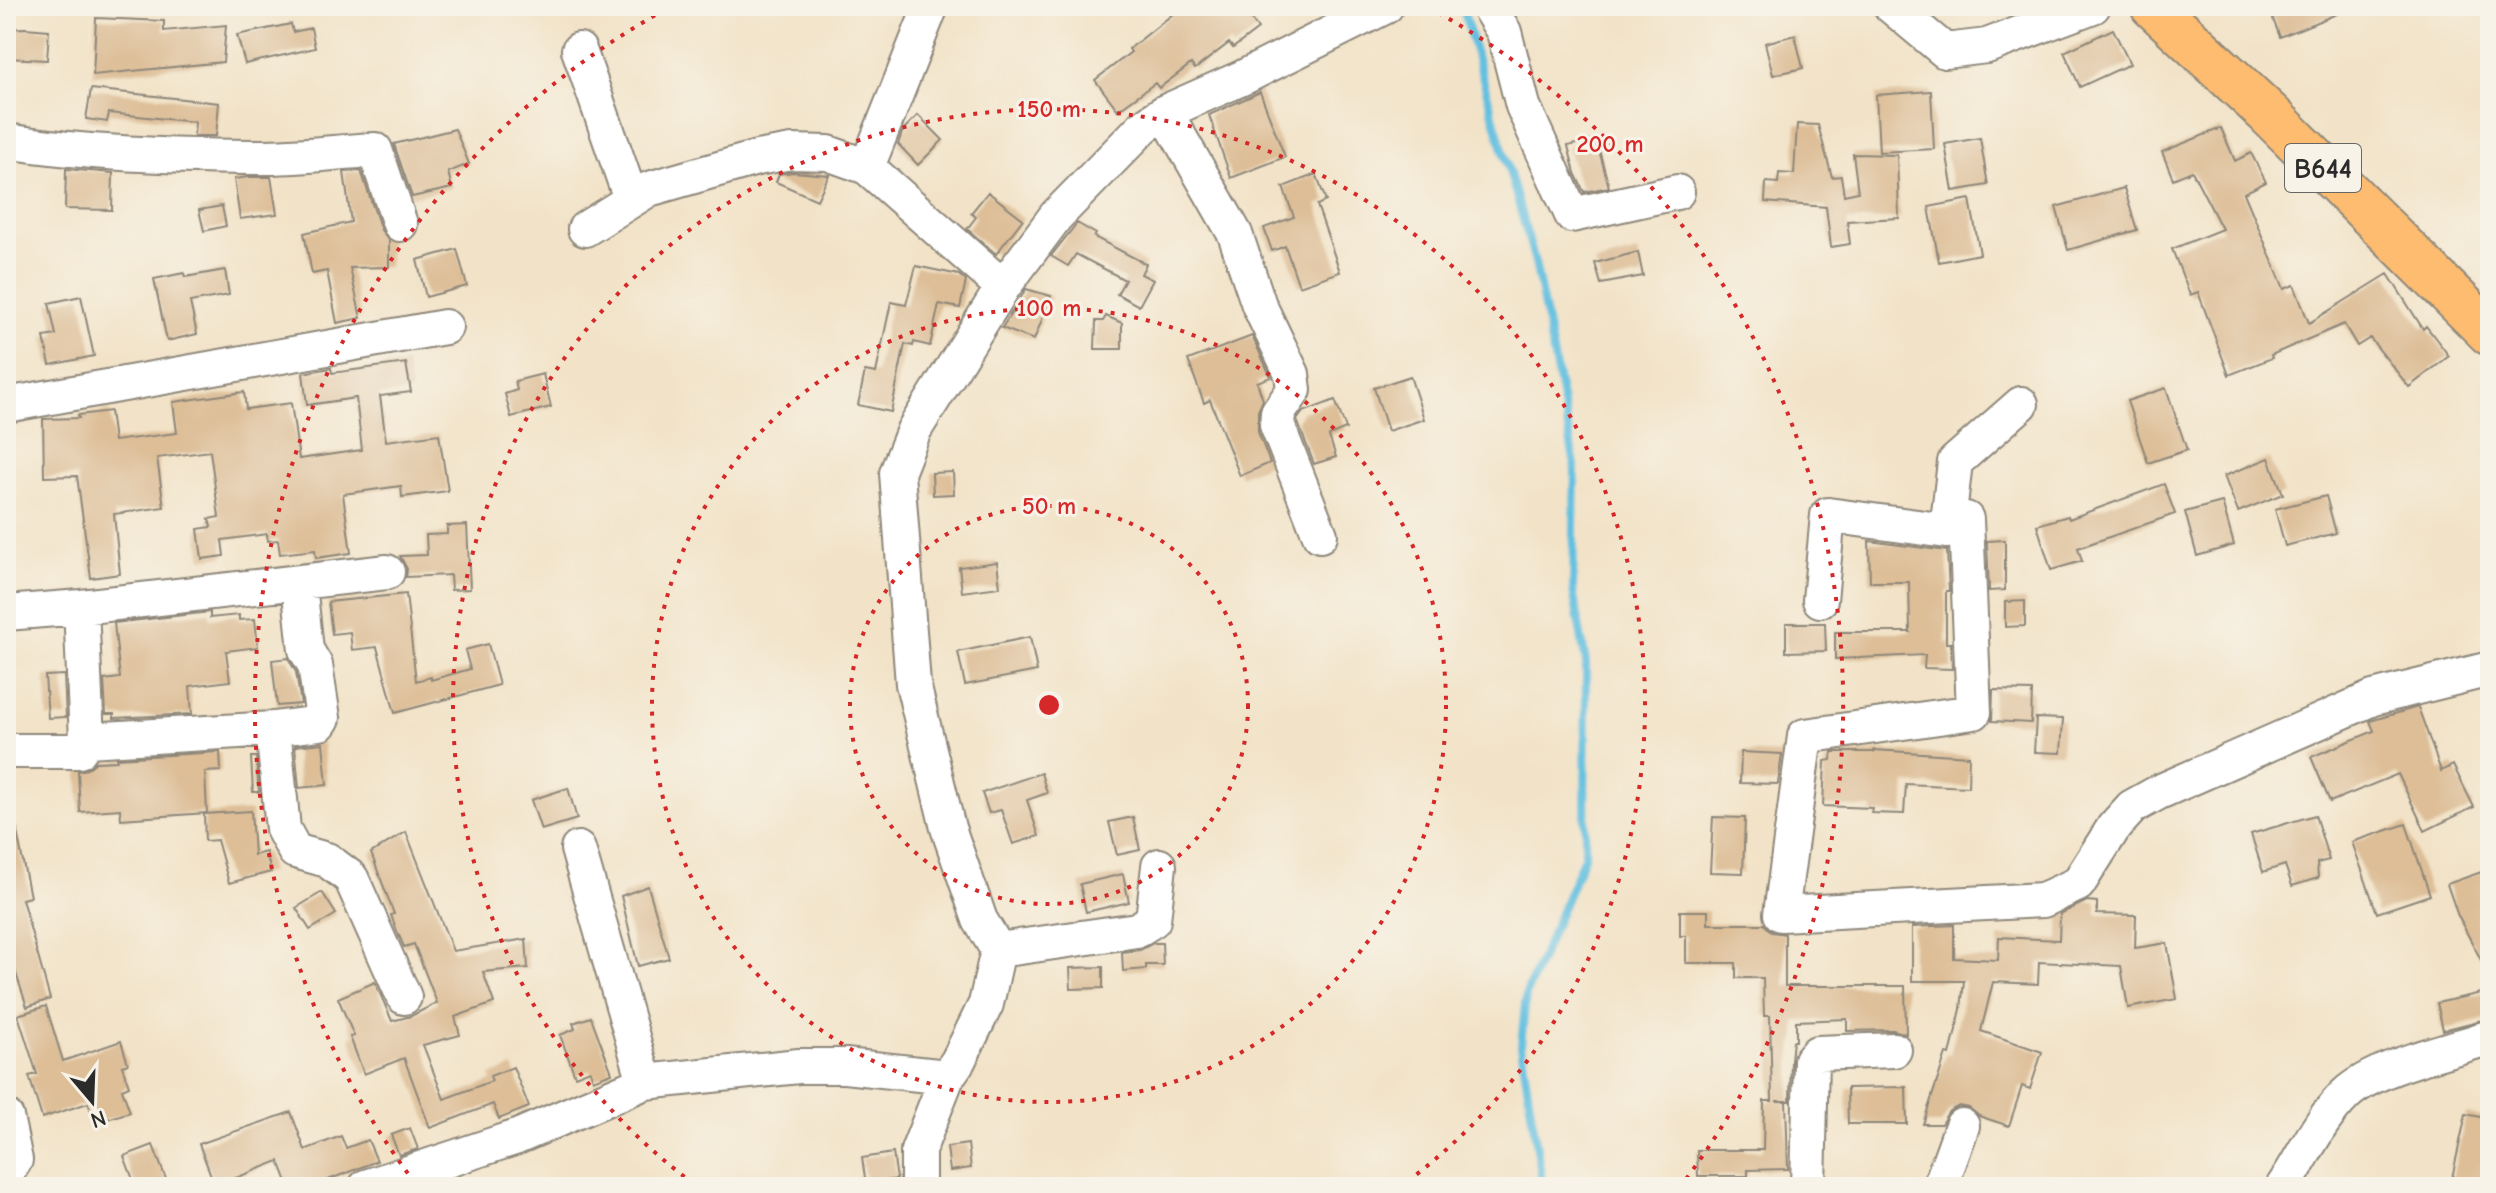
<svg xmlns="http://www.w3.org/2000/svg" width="2496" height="1193" viewBox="0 0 2496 1193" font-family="'Comic Neue',sans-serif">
<rect width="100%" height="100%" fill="#f7f3e8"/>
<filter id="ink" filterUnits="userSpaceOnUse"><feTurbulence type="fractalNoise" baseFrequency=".0125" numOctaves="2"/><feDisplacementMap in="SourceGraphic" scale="16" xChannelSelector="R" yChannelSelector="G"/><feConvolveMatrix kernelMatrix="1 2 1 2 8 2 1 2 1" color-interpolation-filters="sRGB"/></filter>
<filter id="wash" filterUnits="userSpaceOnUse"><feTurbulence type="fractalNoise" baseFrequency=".006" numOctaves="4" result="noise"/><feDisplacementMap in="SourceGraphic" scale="32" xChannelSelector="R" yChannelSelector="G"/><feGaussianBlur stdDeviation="1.8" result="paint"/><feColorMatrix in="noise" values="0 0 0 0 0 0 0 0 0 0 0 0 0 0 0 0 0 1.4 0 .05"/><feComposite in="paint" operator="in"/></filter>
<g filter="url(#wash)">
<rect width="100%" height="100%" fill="#f2e3c8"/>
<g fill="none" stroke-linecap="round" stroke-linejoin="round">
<!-- stream -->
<path stroke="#62c0e0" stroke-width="8" d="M1458 6 1463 9 1535 262 1575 465 1573 590 1586 663 1585 854 1526 994 1521 1046 1543 1187"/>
</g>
<g id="blocks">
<!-- building -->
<path fill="#ddbe97" d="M1183 6H1241L1258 29 1233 48 1229 43 1195 69 1191 64 1159 88 1155 83 1118 110 1095 80 1131 52 1129 49Z
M2268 6H2354V7L2280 37Z
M96 18 164 21V31L226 25 223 62 93 75Z
M291 24 293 32 311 28 315 48 245 64 237 35Z
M25 28 49 30 47 60 6 58V29Z
M2113 29 2130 64 2080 87 2064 52Z
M1795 35 1803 68 1773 75 1765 43Z
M91 89 219 103 216 136H194L195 122 109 113 107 122 86 119Z
M1931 91 1934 149 1879 152 1876 95Z
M1260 92 1285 157 1231 178 1209 115Z
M918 115 943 140 918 165 898 144 903 130Z
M1797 124 1818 125 1832 177 1841 176 1844 195 1858 192 1853 154 1897 155 1899 218 1847 221 1850 244 1831 247 1826 207 1765 202 1766 182 1778 183 1779 173 1794 174Z
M2221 128 2235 161 2251 153 2266 182 2244 193 2284 289 2294 285 2309 323 2388 274 2423 329 2426 326 2449 356 2409 387 2370 338 2357 346 2344 324 2271 355 2272 358 2229 375 2198 292 2190 295 2172 249 2222 229 2192 171 2173 179 2162 152Z
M455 129 469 164 448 172 452 188 412 197 394 144Z
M1980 138 1988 185 1953 191 1945 144Z
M1596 139 1609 187 1584 192 1575 173 1568 146Z
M66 169 113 173 112 210 65 209Z
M361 171 381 230 389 240V267L350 268 361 318 337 323 327 271 312 274 304 233 351 222 344 172Z
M793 172 829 175 817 200 776 182 779 174Z
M1316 174 1326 201 1317 205 1340 272 1299 286 1285 246 1272 251 1264 228 1294 217 1283 187Z
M248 177H271L277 214 240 219 234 179Z
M2124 188 2137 230 2068 250 2056 207Z
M988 192 1023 219 996 254 967 229 976 217 971 213Z
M1970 199 1980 254 1939 262 1929 207Z
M222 206 226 226 204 231 199 210Z
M1077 223 1096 234 1094 237 1146 264 1141 274 1153 280 1139 306 1117 294 1125 280 1076 254 1068 266 1051 256Z
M457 249 467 286 426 297 417 260Z
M1638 252 1643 276 1601 284 1595 263Z
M916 266 959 275 966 281 960 308 939 304 930 346 914 342 913 346 905 344 891 412 858 405 865 371 876 373 891 302 906 305Z
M225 270 229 295 190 302 197 334 167 341 154 279 184 273 185 277Z
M1026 289 1051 296 1034 340 1002 328Z
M81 296 94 356 50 365 44 337 56 335 49 303Z
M1106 316 1122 323V349H1095L1096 321H1103Z
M1252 336 1271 377 1257 382 1263 400 1258 411V432L1270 463 1240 476 1210 400 1204 403 1188 360Z
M406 363 411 392 380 396 386 441 439 434 448 491 402 497 401 486 343 494 351 553 316 558 315 550 280 554 278 540 268 541 267 534 222 540 224 556 202 559 198 529 211 527 209 519 219 517 210 451 157 458 164 507 114 514 120 574 91 578 77 476 44 477 43 419 79 418 78 415 110 411 114 441 177 433 173 402 244 392 246 409 291 403 299 459 362 450 356 398 307 405 303 373 331 368 332 373Z
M543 374 551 407 511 417 505 394 517 390 515 381Z
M1410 376 1424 419 1388 431 1374 388Z
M2166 388 2187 450 2148 463 2127 401Z
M1335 400 1346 429 1329 436 1336 457 1314 464 1297 420 1303 412Z
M2269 458 2283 494 2238 512 2224 476Z
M953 472 954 494 933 495 932 473Z
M2164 484 2175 514 2078 548 2082 561 2051 570 2037 525 2068 516 2069 519Z
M2326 496 2336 533 2285 546 2275 509Z
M2222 502 2234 545 2197 556 2185 512Z
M467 525 470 589 451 590 450 575 406 577 407 569 400 556 427 555 426 535 447 534V526Z
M2005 540V590L1989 591 1987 541Z
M1869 541 1947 551 1949 591H1946V643H1951L1952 669 1924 668 1925 655 1835 659V632H1910L1909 582H1870Z
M997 562 1000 587 962 592 959 567Z
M406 594 416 681 431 677V680L470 669 465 650 488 644 499 685 395 713 377 647 352 650 350 632 332 634 328 602Z
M2025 601V626L2005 627V602Z
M210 612V618L239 615V620L255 619 258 647 226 651 230 681 190 686 192 714 114 718V714H106L104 680 120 678 114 623Z
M1786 623H1825L1826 651 1786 652Z
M1030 637 1037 671 965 685 958 652Z
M288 658 296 672 301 704 277 706 272 660Z
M64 675 66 717 48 718 45 676Z
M1993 690 2032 691 2031 723 1992 721Z
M2418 707 2441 771 2453 765 2474 807 2425 831 2398 774 2330 802 2311 757 2374 731 2370 721Z
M2036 718 2063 719 2061 753 2034 752Z
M323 743 327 785 299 788 295 746Z
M1874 750 1969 756 1968 787 1906 784 1904 814 1871 813 1872 808 1823 806 1825 761 1831 760 1832 752H1874Z
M220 752 221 771 205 772 207 813 121 819 120 809 80 812 78 771 87 769 96 762 117 761 116 758Z
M1741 752 1782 754 1778 784 1740 783Z
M251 757H256L259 792H253Z
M1041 773 1047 793 1027 800 1039 836 1013 844 1001 810 989 813 982 793Z
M568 788 577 819 541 830 531 800Z
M251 811 254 855 266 852 271 872 229 883 217 840 205 841 204 814Z
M2315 815 2329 860 2317 863 2318 878 2292 886 2285 865 2263 872 2251 834Z
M1133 817 1140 850 1117 855 1109 822Z
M1713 817 1745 818 1743 873 1710 872Z
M2406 824 2430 895 2377 913 2352 842Z
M16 827 30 897 22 899 50 999 27 1007 13 964 6 966V828Z
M406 832 453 951 526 939 528 968 483 972 494 1003 455 1017 460 1035 423 1045 444 1099 492 1081 490 1076 513 1067 529 1107 499 1119 493 1104 430 1128 404 1058 364 1074 350 1037 354 1036 338 998 375 982 392 1021 411 1016 437 1003 414 944 404 947 397 931 391 915 394 914 371 853Z
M2490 869V977L2458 916 2447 884Z
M1123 874 1129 902 1086 912 1080 884Z
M648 886 669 958 638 966 621 896Z
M322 892 336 914 310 930 296 908Z
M2087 901 2097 902V914L2136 915 2135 948 2167 943 2177 999 2128 1008 2121 966 2039 962 2038 984 1993 982 1981 1031 2042 1052 2030 1089 2022 1086 2009 1126 1979 1116 1969 1108 1959 1106 1949 1111 1941 1124H1923L1946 1054 1950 1055 1961 1009 1964 981H1912V927L1954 925V958L1998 960 1999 937 2059 940 2060 914Z
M1680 911H1708V924H1764L1772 932 1785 934V986H1905L1906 1034 1893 1030 1847 1031V1019L1796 1021V1041H1793L1791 1060 1790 1101H1776H1786L1788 1169 1748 1170V1176H1698L1697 1150H1763L1764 1101H1772L1770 1016H1764L1763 978H1736V963H1686V936H1680Z
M1153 943H1162L1163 965H1146V969L1123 971 1122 952 1140 950Z
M1103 967V988L1071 989 1070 968Z
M2490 991V1018L2443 1030 2437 1003Z
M46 1006 63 1061 121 1041 128 1064 122 1066 129 1086 122 1089 130 1112 101 1121 100 1117 94 1119 88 1103 42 1118 29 1076 37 1074 18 1015Z
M591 1017 612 1073 593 1080 590 1070 575 1076 560 1035 575 1029 573 1023Z
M1906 1087 1907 1124H1848L1847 1088Z
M291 1112 305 1150 341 1136 346 1148 368 1140 377 1161 328 1180 331 1187H289L279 1161 215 1186 199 1144Z
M2466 1114 2490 1119V1187H2450Z
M410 1128 418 1149 399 1155 391 1135Z
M968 1144 971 1168 950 1171 947 1147Z
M153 1145 169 1187H136L124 1156Z
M893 1153 897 1179 866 1184 862 1158Z"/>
</g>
</g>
<g filter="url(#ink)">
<use href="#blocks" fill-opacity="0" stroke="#8e877a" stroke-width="2"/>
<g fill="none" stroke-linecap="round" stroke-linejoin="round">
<defs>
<path id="minor" d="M1488 6 1504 32 1523 106 1572 215 1677 192
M1891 6 1945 51 1987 46 2093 6
M579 50 631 199
M1165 112 1235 234 1259 305 1292 374 1294 390 1278 413 1277 425 1320 535
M6 141C87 154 170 156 252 157 293 158 334 152 375 150L400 224
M867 167 931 6
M585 229 649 189 757 158 792 152 828 153 867 167 1003 287
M6 405 445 327
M1947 531 1955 462 2021 404
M1820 600 1828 515 1947 531 1966 519 1974 712 1805 736 1781 914 2043 900 2078 884 2114 827 2132 807 2159 792 2373 698 2490 669
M81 607 87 740 273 729 320 723 323 718 315 665 306 650 299 584
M6 613 81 607 387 572
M273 729 283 829 295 851 327 860 351 878 404 997
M6 751H79L87 740
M578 849 645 1082
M998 950 1137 930 1153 920 1159 866
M6 1117 15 1160 6 1174
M366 1187 517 1137 645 1082 799 1066H845L947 1077
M918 1187V1151L947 1077 958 1061 986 1004 998 950 980 920 948 828 913 684 897 473 914 430 1003 287 1056 216 1143 127 1165 112 1244 77 1386 6
M1808 1187 1811 1060 1817 1053 1894 1050
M1940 1187 1962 1126
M2283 1187C2303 1157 2319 1120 2346 1094 2376 1066 2449 1051 2490 1037"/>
<path id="major" d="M2153 6 2268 113 2490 333"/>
</defs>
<!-- minor casing -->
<use href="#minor" stroke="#8e877a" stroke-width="38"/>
<!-- major casing -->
<use href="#major" stroke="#8e877a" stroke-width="48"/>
<!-- minor -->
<use href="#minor" stroke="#fff" stroke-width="34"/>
<!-- major -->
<use href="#major" stroke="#fdbc70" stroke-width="44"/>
</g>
</g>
<!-- distance rings -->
<g fill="none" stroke="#d62828" stroke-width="4" stroke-dasharray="4 8">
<circle cx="1049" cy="705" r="199"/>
<circle cx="1049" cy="705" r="397"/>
<path d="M694 1184A596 596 0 1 1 1404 1184"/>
<path d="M415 1183A794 794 0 0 1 670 7M1428 7A794 794 0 0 1 1683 1183"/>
</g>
<g text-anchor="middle" stroke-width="6" stroke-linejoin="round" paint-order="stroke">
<!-- shield labels -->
<rect fill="#f7f3e8" stroke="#686764" stroke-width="2" x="2285" y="144" width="76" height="48" rx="6"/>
<g font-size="28" font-weight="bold" fill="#2b2b2b">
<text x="2323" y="178">B644</text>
</g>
</g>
<circle cx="1049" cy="705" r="12" fill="#d62828" stroke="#f7f3e8" stroke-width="4"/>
<g font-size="24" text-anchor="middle" font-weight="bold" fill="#d62828" stroke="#f7f3e8" stroke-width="6" stroke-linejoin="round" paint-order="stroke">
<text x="1049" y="117">150 m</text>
<text x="1610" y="152">200 m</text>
<text x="1049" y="316">100 m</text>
<text x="1049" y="514">50 m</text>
</g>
<!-- margin -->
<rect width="2496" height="1193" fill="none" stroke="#f7f3e8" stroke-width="32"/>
<!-- north arrow -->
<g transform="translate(92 1101) rotate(161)" stroke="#f7f3e8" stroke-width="6" paint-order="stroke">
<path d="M0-6L14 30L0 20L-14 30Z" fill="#2b2b2b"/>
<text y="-12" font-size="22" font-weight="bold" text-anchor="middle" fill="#2b2b2b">N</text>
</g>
</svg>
